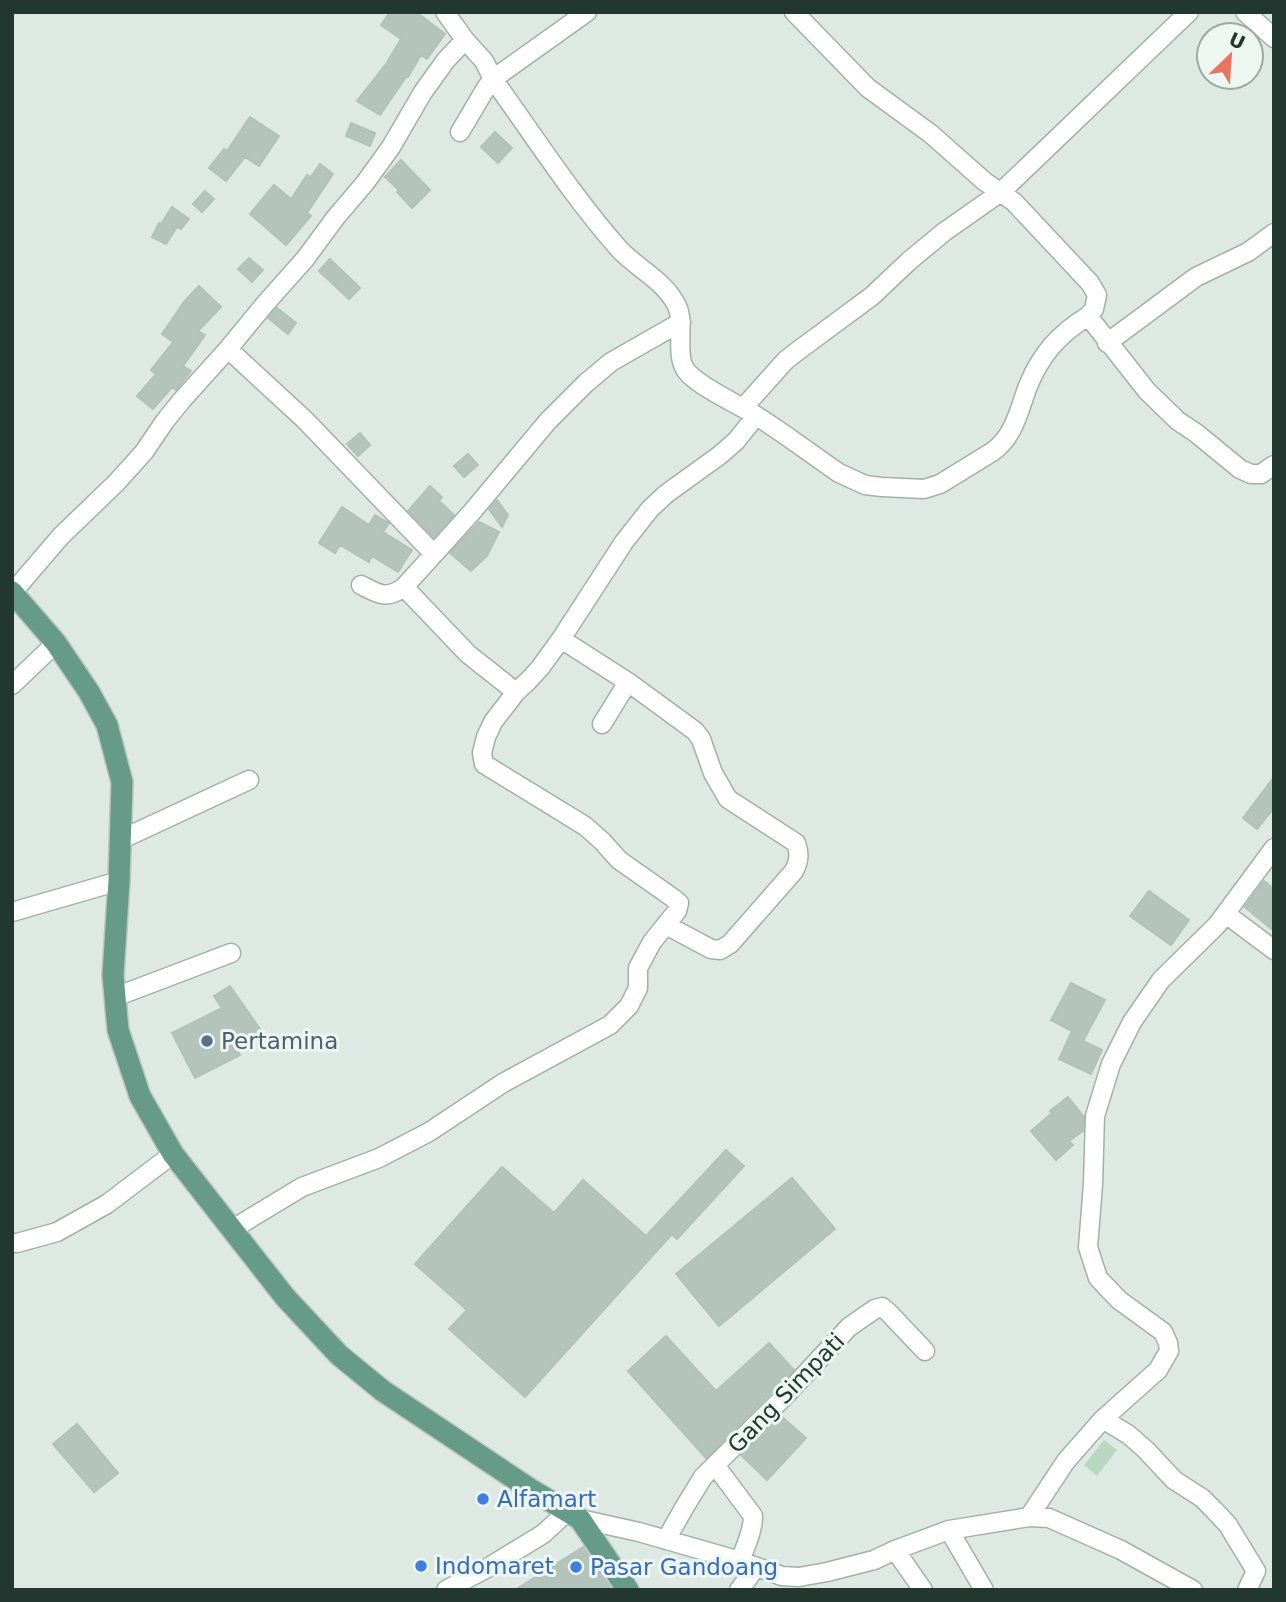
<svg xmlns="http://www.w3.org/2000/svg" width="1286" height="1602" font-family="'DejaVu Sans',sans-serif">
	<rect width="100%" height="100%" fill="#dee9e3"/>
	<!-- green -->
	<path fill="#b8d9bf" d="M1104,1440L1117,1450L1097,1476L1084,1465Z"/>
	<!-- building -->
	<path fill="#b4c3bc" stroke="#b1c2ba" stroke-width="2" d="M390,12H416L445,34L427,59L421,55L408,77H406L380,115L357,101L386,64L401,39L381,25Z
		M250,117L279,136L259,166L245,157L226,181L209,168L224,149L227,151Z
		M351,123L375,133L370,146L346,136Z
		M495,132L512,148L498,163L481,147Z
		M401,160L430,190L412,208L397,192L399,190L385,177Z
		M320,164L333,174L307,213L311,216L286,245L250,214L274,185L291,199L307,175L311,177Z
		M205,191L214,199L202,212L193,204Z
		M172,207L189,219L181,229L177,227L166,244L152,237L159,223L161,224Z
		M249,258L263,270L252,282L238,269Z
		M330,259L360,288L349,299L319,271Z
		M199,286L221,307L198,331L205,335L183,366L191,371L176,390L172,387L153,409L137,396L156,374L151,370L173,342L162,334L184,302Z
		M277,308L296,323L288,334L268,318Z
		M360,433L370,445L358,456L347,444Z
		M468,454L478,465L464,477L454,466Z
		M430,486L442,497L439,501L454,515L434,537L408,511Z
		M497,500L508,515L502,527L489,509Z
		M342,507L369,525L375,515L389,523L383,532L412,550L398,572L372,556L369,562L340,545L335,553L319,543Z
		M479,522L499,532L487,556L471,571L450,553Z
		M1274,777V808L1257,829L1243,818Z
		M1264,881L1274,889V931L1245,907Z
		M1149,891L1189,920L1171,945L1130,916Z
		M1071,983L1105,1000L1083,1041L1102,1050L1091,1074L1059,1059L1072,1031L1051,1020Z
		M230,986L262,1032L237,1049L240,1055L195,1078L172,1033L222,1008L214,996Z
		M1068,1097L1084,1117L1083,1131L1069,1141L1073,1145L1056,1160L1031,1131L1052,1113L1050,1111Z
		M726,1150L744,1166L677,1239L672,1234L525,1397L449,1329L467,1310L415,1264L502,1167L554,1213L583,1180L646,1236Z
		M792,1178L835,1229L719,1326L676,1274Z
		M666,1336L716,1391L769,1343L794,1370L706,1458L628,1371Z
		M781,1416L806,1438L767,1480L741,1455Z
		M77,1424L118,1473L94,1492L53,1444Z
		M583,1547L612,1590H515Z"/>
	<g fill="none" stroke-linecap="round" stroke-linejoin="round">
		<!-- minor casing -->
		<g stroke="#a2b0aa" stroke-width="21">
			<path id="minor" d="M445,12L465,40
				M794,12L868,88L931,134L984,181L1014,202L1090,283L1097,295L1094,309L1088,316L1147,391L1178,421L1196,433L1240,469L1251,474H1261L1274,465
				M1245,12L1274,38
				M460,132L486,88L493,79L587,12
				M1107,343L1196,277L1248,252L1274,233
				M228,349L305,420L434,554L471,513L548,421L586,383L611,362L681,322
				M743,408L786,360L799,350L872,296L909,261L944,232L1001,192L1189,12
				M434,554L404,587L468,654L516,692
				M361,585C378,594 387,600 404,587
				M13,592L61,536L116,483L144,452L165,421L182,400L228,349L265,304L305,259L336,217L365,183L391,147L423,92L446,60L465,40L484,61L493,79C534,136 573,197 620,250C638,269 665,281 677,306C686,325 673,357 688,373C702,388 737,404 755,415C784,433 811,454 839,473L865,485L882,487L924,489L940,484L992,452C1014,437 1019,410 1028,386C1041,354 1059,334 1088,316
				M12,685L56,643
				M602,724L628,682
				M120,840L249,780
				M12,912L119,881
				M1226,914L1274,950
				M666,925L711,949L720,950L730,944L794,871C799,861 800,854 796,843L728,799L713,773L701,739L695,731L628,682L561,639L624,542L650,509L666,494L720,455L736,441L756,416
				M115,997L231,953
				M231,1230L302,1187L379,1158L429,1132L503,1083L610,1025L629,1006L638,988V968L652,942L677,911L679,903L673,898L619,860L602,841L585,826L484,764L482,753L486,737L493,722L516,692L528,681L540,668L561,639
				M12,1243H17L57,1232L107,1204L173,1154
				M1103,1419L1129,1435L1146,1450L1174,1480L1202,1498L1214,1510L1228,1525L1256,1571L1247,1590
				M715,1465L753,1516C753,1532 745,1547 740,1561
				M1029,1517L1066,1461L1103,1419L1158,1370L1169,1351L1168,1343L1163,1332L1119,1300L1098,1278L1088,1247L1093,1184L1095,1116L1111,1064L1132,1022L1161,980L1217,925L1274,848
				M580,1519L639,1532L740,1561L782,1576L799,1577L827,1572L874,1560L895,1550L949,1530L1029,1517L1049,1518L1121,1550L1193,1590
				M949,1530L984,1590
				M666,1540L684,1508L703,1477L784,1397L849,1327L875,1309L882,1307L888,1312L925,1351
				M895,1550L923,1590
				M446,1590L489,1567L543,1534L567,1512
				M739,1590L749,1577L755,1567"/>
		</g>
		<!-- major casing -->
		<g stroke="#bcc3c1" stroke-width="24">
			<path id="major" d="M12,592L56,643L89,692L107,725L122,782L119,881L113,975L118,1030L140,1096L173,1154L285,1297L339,1355L383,1391L530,1489L580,1519L628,1590"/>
		</g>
		<!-- minor -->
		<use href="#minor" stroke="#fff" stroke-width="18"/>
		<!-- major -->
		<use href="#major" stroke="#669b8a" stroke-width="21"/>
	</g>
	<!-- markers -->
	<circle fill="#5c6f8a" stroke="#eef6f1" stroke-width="2.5" cx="207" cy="1041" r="7"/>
	<g fill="#3f7fe0" stroke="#eef6f1" stroke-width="2.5">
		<circle cx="483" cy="1499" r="7"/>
		<circle cx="421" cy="1566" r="7"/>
		<circle cx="576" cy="1567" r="7"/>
	</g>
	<g text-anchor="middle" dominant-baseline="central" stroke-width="6" stroke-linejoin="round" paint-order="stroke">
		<!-- service labels -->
		<g font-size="23" fill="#4e5e75" stroke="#eef6f1" text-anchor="start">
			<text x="221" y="1041">Pertamina</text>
		</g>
		<!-- street labels -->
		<g font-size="23" fill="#213730" stroke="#eef6f1">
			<text transform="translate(786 1393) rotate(-46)">Gang Simpati</text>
		</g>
		<!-- shop labels -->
		<g font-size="23" fill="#366cbe" stroke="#eef6f1" text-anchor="start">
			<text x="497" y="1499">Alfamart</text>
			<text x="435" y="1566">Indomaret</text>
			<text x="590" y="1567">Pasar Gandoang</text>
		</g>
	</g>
	<!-- border -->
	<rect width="1286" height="1602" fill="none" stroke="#213730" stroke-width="28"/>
	<!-- north arrow -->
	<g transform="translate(1230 56) rotate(25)"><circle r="33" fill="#eef6f1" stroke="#9caaa4" stroke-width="2"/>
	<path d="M0-5L12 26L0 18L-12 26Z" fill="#e8755d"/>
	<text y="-10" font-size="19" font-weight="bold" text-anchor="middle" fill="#213730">U</text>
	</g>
</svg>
